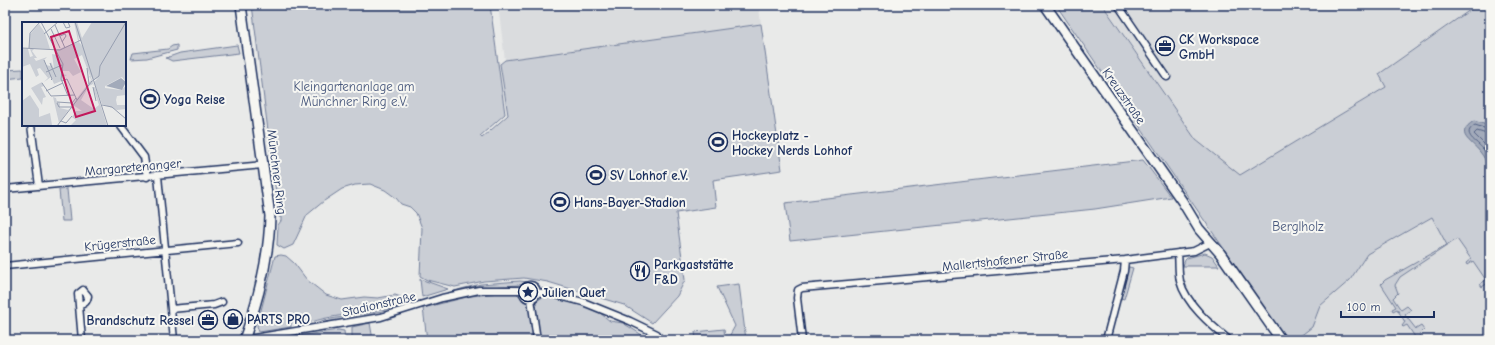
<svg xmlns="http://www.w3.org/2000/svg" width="1495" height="345" font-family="'Comic Neue',sans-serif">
	<rect width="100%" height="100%" fill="#e9eae9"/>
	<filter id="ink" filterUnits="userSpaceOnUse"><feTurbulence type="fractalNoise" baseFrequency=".025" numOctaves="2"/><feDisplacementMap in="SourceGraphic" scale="8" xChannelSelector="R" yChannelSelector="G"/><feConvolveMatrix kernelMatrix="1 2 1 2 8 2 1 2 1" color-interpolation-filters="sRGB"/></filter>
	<g filter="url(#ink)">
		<!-- built -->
		<path fill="#dadcde" d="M498,5H833L759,8L761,24L505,60Z
			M1106,5H1477L1380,74L1386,87L1240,176L1196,140L1104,6Z
			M1432,217L1448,245L1464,235L1490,263V340H1287L1284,336L1299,337L1311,327L1320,306L1350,280L1367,254Z"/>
		<!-- green -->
		<path fill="#caced5" stroke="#727e9a" d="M252,5H490L505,114L480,136L482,138L508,115L500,64L505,60L761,24L782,170L713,180L716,207L676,213L685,280L677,296L652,323L624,305L548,282L524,278L484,281L455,287L427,280L420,276L422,228L416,213L410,207L401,204L396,198L385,190L370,184L355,185L342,189L324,201L307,215L293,245L284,249L277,245L278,225L281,221V217H279Z
			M1056,5H1106L1104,7L1196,140L1240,175L1386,87L1379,74L1477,5H1490V286L1488,283L1482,287L1480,284L1486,280L1473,261L1467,265L1466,263L1471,259L1457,239L1400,277L1395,285L1398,293L1393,298L1401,310L1407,306L1411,310L1405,315L1416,329L1421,326L1424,330L1419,335L1423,340H1417L1407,325L1403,327L1402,326L1405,322L1397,309L1393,311L1392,309L1396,307L1381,284L1385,280L1447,245L1432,217L1367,254L1350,280L1320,306L1312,327L1299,337L1284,336Z
			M177,45V50L147,58L131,59L133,53L168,49L172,46Z
			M237,45L239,53L172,61L166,58L180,53Z
			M23,69V77L5,79V70Z
			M1143,160L1171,197L1095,209L790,241L785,203Z
			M67,189L70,221H62L59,190Z
			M1205,253L1212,256L1219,266H1183L1185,260L1187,258Z
			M281,255L286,256L294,263L307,280L326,295L342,300L364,297L378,298L395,295L409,300C397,309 345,314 327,318C319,319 310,324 302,322L301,320H297V322H291V327L259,332L257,326L275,256Z
			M1129,267L1133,268L1124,299L1121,298L1126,278L1125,275Z
			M420,279L448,289L422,297Z
			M520,281L528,282L519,285L474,288L422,301L461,289L481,284Z
			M739,284L746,340H727L735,326L717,287Z
			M500,293H516L530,305L535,340H427L423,308L471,296Z
			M543,297H550L595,309L610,321L623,323L650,340H540L536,305V301Z
			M408,304H412L389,313L314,324L324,320L382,311Z
			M370,323L373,340H352V327Z
			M724,329L725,340H696L695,332Z
			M338,330L344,331L345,340H289L292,337Z"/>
		<!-- water -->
		<path fill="#a2aaba" stroke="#6c7995" d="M1474,121L1490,126V182C1489,171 1487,160 1480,152C1472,141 1453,134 1474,121Z"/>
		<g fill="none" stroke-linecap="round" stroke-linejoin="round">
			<!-- shore -->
			<path stroke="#516083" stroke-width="1" d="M1490,130L1475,125C1460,134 1478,142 1483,149C1486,152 1488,156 1490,160
				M1490,135L1477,131L1474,134L1490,150"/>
			<!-- minor casing -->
			<g stroke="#1b2f5e" stroke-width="9">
				<path id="minor" d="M1118,5L1167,77
					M31,125L39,186
					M120,125L144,157L147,177
					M158,176L174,340
					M5,189L263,165
					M1178,253C1179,262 1178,272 1180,281C1186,304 1211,325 1229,340
					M5,266L238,243
					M523 292a7 7 0 1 1 14 0a7 7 0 1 1-14 0Z
					M537,292L552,294L583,302L630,321L657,334L658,340
					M531,299L537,340
					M79,305C85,304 87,302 88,296L83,290L78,294L82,340
					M171,309L214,305L222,302
					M241,340L381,317L442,298L479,290H523
					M802,340L797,298L798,290L802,288L1125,260L1194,251L1212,242
					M1106,340L1124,271L1125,260"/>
			</g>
			<!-- secondary casing -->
			<g stroke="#1b2f5e" stroke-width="12">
				<path id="secondary" d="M241,5L270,216C269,258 258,301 244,340
					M1045,5L1182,201L1199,229L1220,253L1281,340"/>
			</g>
			<!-- minor -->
			<use href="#minor" stroke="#f6f6f2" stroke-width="6"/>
			<!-- secondary -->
			<use href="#secondary" stroke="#f6f6f2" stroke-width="9"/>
		</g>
	</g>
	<!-- icons -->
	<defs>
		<g id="office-ring" transform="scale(1)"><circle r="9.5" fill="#f6f6f2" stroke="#1b2f5e" stroke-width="1.5"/><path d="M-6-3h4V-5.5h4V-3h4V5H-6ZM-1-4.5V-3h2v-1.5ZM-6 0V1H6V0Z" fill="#1b2f5e"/></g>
		<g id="stadium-ring" transform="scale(1)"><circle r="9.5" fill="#f6f6f2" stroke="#1b2f5e" stroke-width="1.5"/><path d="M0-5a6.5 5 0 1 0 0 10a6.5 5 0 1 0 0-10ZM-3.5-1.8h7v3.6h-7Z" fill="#1b2f5e"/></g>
		<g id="restaurant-ring" transform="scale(1)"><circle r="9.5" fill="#f6f6f2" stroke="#1b2f5e" stroke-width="1.5"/><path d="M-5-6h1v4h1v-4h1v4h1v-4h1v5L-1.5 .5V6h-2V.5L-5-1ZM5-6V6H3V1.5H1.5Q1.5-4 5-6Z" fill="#1b2f5e"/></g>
		<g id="sight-ring" transform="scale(1)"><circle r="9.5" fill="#f6f6f2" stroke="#1b2f5e" stroke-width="1.5"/><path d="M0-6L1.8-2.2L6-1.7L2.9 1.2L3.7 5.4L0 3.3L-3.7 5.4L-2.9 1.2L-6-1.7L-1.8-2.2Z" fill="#1b2f5e"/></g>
		<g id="shop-ring" transform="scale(1)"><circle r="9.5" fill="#f6f6f2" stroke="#1b2f5e" stroke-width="1.5"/><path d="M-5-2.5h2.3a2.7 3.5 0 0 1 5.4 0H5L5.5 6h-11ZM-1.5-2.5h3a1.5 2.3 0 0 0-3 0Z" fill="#1b2f5e"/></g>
	</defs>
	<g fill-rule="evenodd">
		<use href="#office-ring" x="1165" y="46"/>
		<use href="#stadium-ring" x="150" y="99"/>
		<use href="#stadium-ring" x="718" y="142"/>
		<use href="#stadium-ring" x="596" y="175"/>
		<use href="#stadium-ring" x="560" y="202"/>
		<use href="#restaurant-ring" x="640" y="271"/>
		<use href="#sight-ring" x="528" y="292"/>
		<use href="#shop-ring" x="233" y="319"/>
		<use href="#office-ring" x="208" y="320"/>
	</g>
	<g text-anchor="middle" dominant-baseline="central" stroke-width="4" stroke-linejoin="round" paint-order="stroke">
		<!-- poi labels -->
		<g font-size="13" font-weight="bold" fill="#1b2f5e" stroke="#f6f6f2" text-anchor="start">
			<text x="1179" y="39">CK Workspace<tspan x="1179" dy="15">GmbH</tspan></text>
			<text x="164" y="99">Yoga Reise</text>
			<text x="732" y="135">Hockeyplatz -<tspan x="732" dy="15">Hockey Nerds Lohhof</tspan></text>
			<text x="610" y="175">SV Lohhof e.V.</text>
			<text x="574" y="202">Hans-Bayer-Stadion</text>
			<text x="654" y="264">Parkgaststätte<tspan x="654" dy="15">F&amp;D</tspan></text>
			<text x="542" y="292">Julien Quet</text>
			<text x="247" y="319">PARTS PRO</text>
			<text x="194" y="320" text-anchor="end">Brandschutz Ressel</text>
		</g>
		<!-- park labels -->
		<g font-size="13" fill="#47577c" stroke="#f6f6f2">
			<text x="354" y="86">Kleingartenanlage am<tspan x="354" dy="15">Münchner Ring e.V.</tspan></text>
			<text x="1298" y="226">Berglholz</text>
		</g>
		<!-- street labels -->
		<g font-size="13" fill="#1b2f5e" stroke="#f6f6f2">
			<text transform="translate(1124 96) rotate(55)">Kreuzstraße</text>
			<text transform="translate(133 167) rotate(-5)">Margaretenanger</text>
			<text transform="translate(277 172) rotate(83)">Münchner Ring</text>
			<text transform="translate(120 243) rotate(-6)">Krügerstraße</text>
			<text transform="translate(1005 260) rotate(-6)">Mallertshofener Straße</text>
			<text transform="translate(379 304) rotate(-13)">Stadionstraße</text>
		</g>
	</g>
	<!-- overview -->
	<g transform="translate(22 22)">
		<rect width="104" height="104" fill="#e9eae9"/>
		<path d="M52,0H55L60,16L70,0H104V60L100,55L83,64V66L99,68L104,64V73L95,74L94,78L95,83H104V87L95,88L80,82L72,60L76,56L71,58L68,52L70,58L68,61L71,60L72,64L71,62L67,64L59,78L72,87L77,83L71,66L73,65L85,104H48L54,98L50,95L54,89H60L51,83L49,84L69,58L68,55L65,56L68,54L60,33L52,37L59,50L51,54L47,49H41V44L39,52L45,53L41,55L42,58L32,62L29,55L22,60L26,56L18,46L15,47L17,53L14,55L8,42L0,45V26L6,27L8,35L11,34L8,27H12L10,29L15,36H12L14,39L25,35L22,38L24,43L28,44L29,40L26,41L29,40L32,47L30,32L35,33L34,28L57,20L61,25L56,13L57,18V19H56ZM17,2L23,11L28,27L7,26L8,12ZM20,60L22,64L19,65L24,75L21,76L20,83L9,66ZM8,73L17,87V95L28,91L30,103L0,104V79ZM31,75L34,76L35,80L38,81V86L46,88L49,85L52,87L48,86L35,104L37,101Z" fill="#caced5"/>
		<path d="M99,56L104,60L100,68L84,64Z" fill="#a2aaba"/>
		<path fill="none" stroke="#979fb1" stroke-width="1" d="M19,0L41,42L39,57L46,74M41,0L44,6L48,5L46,0M53,0L86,104M33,3L43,26M29,7L38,26M22,12L36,0M38,14L43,12L44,14L40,20M0,26L38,28L59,18M7,26L8,11L18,0M22,38L30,57L29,58M28,41L34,55M65,46L67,62M24,50L40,43M40,59L45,57L55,78M69,60L77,54L78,44L104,0M20,61L29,74L53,73M71,65L74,79M24,69L41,61M35,80L50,81L54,76M35,81L37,85H50M80,83L90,85L104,97M39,99L44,101L50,94M35,104L70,59"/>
		<path fill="#c2185b" fill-opacity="0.15" stroke="#c2185b" stroke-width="2" d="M47,9L73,89L54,95L29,15Z"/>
		<rect width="104" height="104" fill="none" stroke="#1b2f5e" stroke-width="2"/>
	</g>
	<!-- margin -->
	<rect width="1495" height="345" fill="none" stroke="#f6f6f2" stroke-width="20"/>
	<rect x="10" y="10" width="1475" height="325" fill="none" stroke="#1b2f5e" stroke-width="1.5" filter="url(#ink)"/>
	<!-- scale -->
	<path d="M1341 311v6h93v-6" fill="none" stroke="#1b2f5e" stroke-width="2"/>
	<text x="1347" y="311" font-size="12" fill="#1b2f5e" stroke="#f6f6f2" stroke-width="3" paint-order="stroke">100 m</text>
</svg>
